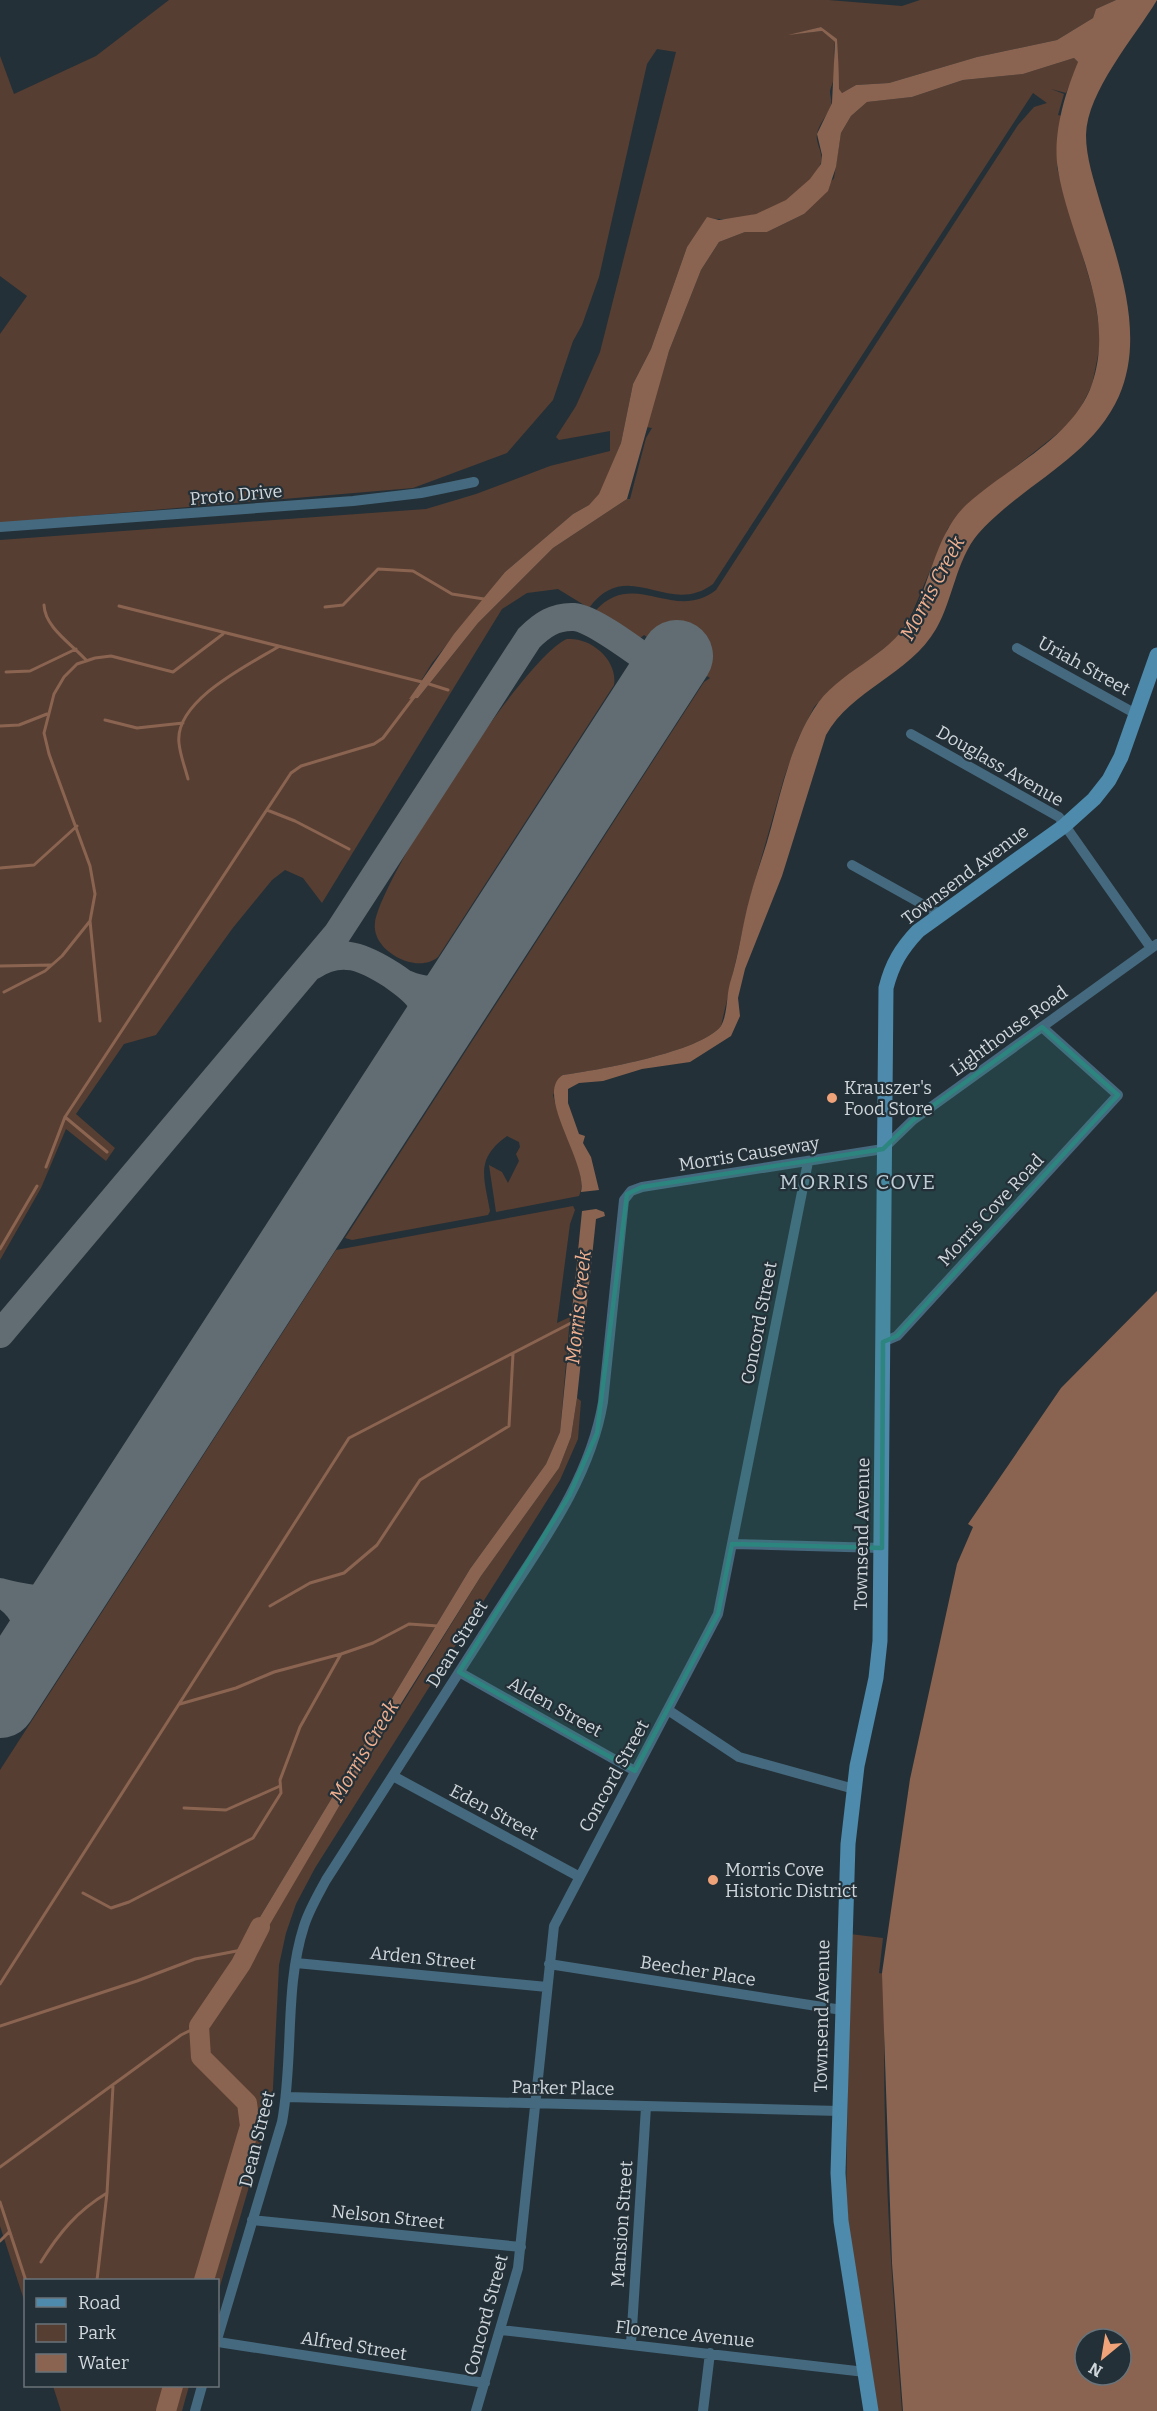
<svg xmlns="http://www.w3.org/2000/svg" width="1157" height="2411" font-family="Bitter,serif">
	<rect width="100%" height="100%" fill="#243037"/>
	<!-- green -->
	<path fill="#573e32" d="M169,0H828L902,6L920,0H1116L1096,9L1093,18L1057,40L977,57L889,83L856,85L842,93L839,90C839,75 835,55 837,43L821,27L794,34L822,31L835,42C832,54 836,65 834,78C833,82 831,87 830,91C830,96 832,100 831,105C828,115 819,123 817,134C815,144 825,154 820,165C803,204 746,224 707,218L687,247L651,349L633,384L621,443L600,494L589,505L573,514L505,572L432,663L410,699L418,698L478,623L553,548L627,499H630L646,438L652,428L646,427L669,351L701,270L719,242L745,232H767L804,214L834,178L841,133L851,116L867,102L912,97L963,80L1023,74L1074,58L1079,63L1066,93L1051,89L1064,94L1058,115L1062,116L1057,168L1094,295L1101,340L1092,385L1077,415L1062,430L965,507L948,528L910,618L895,640L831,689L814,707L798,739L784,778L750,898L721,1026C701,1052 598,1070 563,1075L553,1095C558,1121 590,1173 579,1196L496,1212L489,1165L502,1172L508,1183L519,1161L516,1154L520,1147L519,1142L507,1136C475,1159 484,1177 490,1211L488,1215L352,1240L345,1238L704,682L710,678L644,635L639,639L596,610C635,568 674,623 716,590L1018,125L1034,107L1047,103L1033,93L713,584C668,618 628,555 589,608L558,589L527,593L502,609L322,903L303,878L285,870L272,880L232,929L156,1035L124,1044L76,1114L115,1148L106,1161L66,1129L41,1188L0,1260V540L426,509L476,494L550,466L610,451V431L559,440L556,437L576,406L600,352L676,52L657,49L647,64L599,277L582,325L573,341L553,400L507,453L413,488L0,523V334L27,296L0,276V56L14,94L96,56Z
		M567,639C591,637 618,660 614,685L438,957C418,975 371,951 375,923C381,877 526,655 567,639Z
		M573,1206L575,1210L570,1224L557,1323L570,1317L560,1432L546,1464L470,1569L245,1942L287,1891L481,1576L559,1468L571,1437L577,1398L581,1401L578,1439L560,1480L315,1868L296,1904L286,1933L279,1965L272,2108L218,2293V2280H26L25,2303L0,2226V1770L336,1250Z
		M850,1934L883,1938L879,1973L885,1974C881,2120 890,2266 902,2411H877L846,2209Z
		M53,2386H189L182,2411H61Z"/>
	<!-- water -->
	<path fill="#8a6450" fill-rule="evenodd" d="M1116,0H1157C1135,37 1087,91 1086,135C1086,158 1094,180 1100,202C1118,262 1146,334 1119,396C1091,459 1022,484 978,534C956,560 953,600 936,629C910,674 851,690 826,735L782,876L745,969L738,998L740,1016L731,1036L690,1062L642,1069L603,1081L579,1083L568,1089V1103L579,1134L585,1136L583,1143L591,1157L599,1190L581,1192C588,1162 533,1093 563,1075C598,1070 701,1052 721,1026C728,1013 726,998 730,983C739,955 742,926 750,897C756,874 765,851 771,828C782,788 791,745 814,709C837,671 888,658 910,619C931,583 935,535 966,505C1006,468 1074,438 1092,384C1117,310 1070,242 1058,170C1052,135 1065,93 1078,62L1074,58L1023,74L963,80L912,97L867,102L851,116L841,133L836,167L828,191L804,214L767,232H745L719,242L701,270L669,351L627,499L553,548L478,623L418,698L409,699L454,634L505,572L573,514L589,505L599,494L621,443L633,384L651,349L687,247L707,217L719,220L756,214L786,200L810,179L821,164L822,155L817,134L832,103L835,42L822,31L788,35L821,27L837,39C838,56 839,72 839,89L842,93L856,85L889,83L977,57L1057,40L1093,18L1096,9Z
		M596,1209L604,1212L605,1216L596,1219L577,1398L571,1437L559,1468L481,1576L375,1745L256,1948L247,1949L245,1942L470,1569L546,1464L560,1432L582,1211Z
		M1157,1291V2411H903L892,2263L882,1973L910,1779L957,1564L973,1527L968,1524L1061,1388ZM1085,2339H1121V2375H1085Z"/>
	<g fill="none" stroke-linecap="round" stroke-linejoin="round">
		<!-- stream -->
		<path stroke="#8a6450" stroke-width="3" d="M44,605C45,628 72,644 87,661
			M119,606L422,682
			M325,607L343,605L378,569L413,571L452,594L484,599
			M6,672L30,671L76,649
			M429,684L448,690
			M105,720L137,728L183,723
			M0,726L19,725L47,714
			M188,779C185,767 180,755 179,743C174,701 248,665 278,647
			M267,810L295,821L349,849
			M0,868L34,865L77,826
			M90,921L100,1021
			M0,966L51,965
			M4,992L45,971L62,956L90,921L95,894L90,866L49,754L44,733L54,694L64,677L77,664L95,658L111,656L173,672L223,634
			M65,1117L107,1152
			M46,1167L65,1117L291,773L301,766L374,744L383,738L414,697
			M0,1249L37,1186
			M270,1606L310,1583L344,1573L377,1545L420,1480L509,1426L513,1354
			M180,1704L236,1688L274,1672L341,1654L373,1643L409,1624L438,1626
			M184,1808L226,1810L280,1786
			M83,1893L111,1908L129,1902L253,1838L281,1793L280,1780L300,1727L341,1654
			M0,1984L349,1438L571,1323
			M0,2026L137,1981L195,1959L247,1949
			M0,2167L181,2035L199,2026
			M0,2202L26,2281
			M0,2241L9,2232
			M41,2262C59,2233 77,2211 107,2193
			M97,2280L107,2193L113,2086"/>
		<!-- river -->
		<path stroke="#8a6450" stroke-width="20" d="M204,2280L250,2126L247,2103L201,2057L199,2026L241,1964L260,1927
			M166,2411L173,2386"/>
		<!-- taxiway -->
		<path stroke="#626d73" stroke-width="28" d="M312,966C342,946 365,958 392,975C403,983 416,991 422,1003C428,1016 426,1031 426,1044
			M406,984C431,995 449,989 471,974
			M0,1334L337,934L529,638C542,625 555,616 574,617C594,618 647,660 666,673
			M0,1592C36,1601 47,1604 78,1582
			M0,1593C27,1607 32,1631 28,1660"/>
		<!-- runway -->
		<path stroke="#626d73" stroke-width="72" d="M0,1702L677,656"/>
		<!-- street -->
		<path stroke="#45697e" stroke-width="10" d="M0,527L353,501L421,493L474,482
			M1017,648L1136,714
			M911,734L1059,817L1151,948
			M852,865L940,914
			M883,1342L897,1336L1118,1095L1042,1027
			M732,1544L882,1548
			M459,1672L635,1771
			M668,1710L739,1757L854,1789
			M393,1776L578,1876
			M296,1963L547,1987
			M549,1964L842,2010
			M286,2097L839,2111
			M252,2220L521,2247
			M501,2330L865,2372
			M218,2336L282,2122C294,2058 284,1988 304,1926C309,1910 318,1895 326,1880C380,1796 434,1711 488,1627C532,1556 589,1486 603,1402L624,1200L631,1191L642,1187L883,1149L913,1120L1157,944
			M218,2342L485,2383
			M631,2344L646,2107
			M195,2411L202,2386
			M476,2411L518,2268L554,1926L718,1614L808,1162
			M703,2411L710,2353"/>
		<!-- secondary -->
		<path stroke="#4d8aab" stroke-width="15" d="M871,2411L841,2221L838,2173L848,1844L857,1766L876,1678L880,1641L886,988C892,964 901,949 918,931L1064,826L1094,799L1109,780L1121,757L1157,655"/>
	</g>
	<!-- marked area -->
	<path fill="#2c857e" fill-opacity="0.2" stroke="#2c857e" stroke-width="4.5" stroke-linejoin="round" d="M1042,1027L1118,1095L897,1336L883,1342L882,1548L732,1544L718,1614L635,1771L459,1672L569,1496L597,1433L627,1194L642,1187L883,1149L913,1120Z"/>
	<!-- markers -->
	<g fill="#f0a279" stroke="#243037" stroke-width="2">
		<circle cx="832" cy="1098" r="6"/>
		<circle cx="713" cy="1880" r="6"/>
	</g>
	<g text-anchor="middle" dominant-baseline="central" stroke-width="4.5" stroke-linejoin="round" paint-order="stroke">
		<!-- street labels -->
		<g font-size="18" fill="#d0d7dc" stroke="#243037">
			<text transform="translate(236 495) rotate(-5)">Proto Drive</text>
			<text transform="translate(1084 666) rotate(29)">Uriah Street</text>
			<text transform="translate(1000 766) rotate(30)">Douglass Avenue</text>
			<text transform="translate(965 875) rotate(-37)">Townsend Avenue</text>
			<text transform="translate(1009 1031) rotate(-36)">Lighthouse Road</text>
			<text transform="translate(749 1154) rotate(-9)">Morris Causeway</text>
			<text transform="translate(991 1210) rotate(-47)">Morris Cove Road</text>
			<text transform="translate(759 1323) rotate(-79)">Concord Street</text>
			<text transform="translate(862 1534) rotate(-89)">Townsend Avenue</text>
			<text transform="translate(457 1644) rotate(-58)">Dean Street</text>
			<text transform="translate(555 1707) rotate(29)">Alden Street</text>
			<text transform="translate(614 1776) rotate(-61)">Concord Street</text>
			<text transform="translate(494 1812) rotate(28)">Eden Street</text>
			<text transform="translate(423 1958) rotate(6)">Arden Street</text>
			<text transform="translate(698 1971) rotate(9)">Beecher Place</text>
			<text transform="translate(822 2016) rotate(-89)">Townsend Avenue</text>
			<text transform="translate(563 2088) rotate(1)">Parker Place</text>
			<text transform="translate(257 2139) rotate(-76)">Dean Street</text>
			<text transform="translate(388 2217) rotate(6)">Nelson Street</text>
			<text transform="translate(622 2224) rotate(-86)">Mansion Street</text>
			<text transform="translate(486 2315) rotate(-75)">Concord Street</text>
			<text transform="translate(685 2334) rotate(6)">Florence Avenue</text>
			<text transform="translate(354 2346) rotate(9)">Alfred Street</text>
		</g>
		<!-- poi labels -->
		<g font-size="18" fill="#d0d7dc" stroke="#243037" text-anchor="start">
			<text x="844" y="1088">Krauszer's<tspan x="844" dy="21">Food Store</tspan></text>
			<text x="725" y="1870">Morris Cove<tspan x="725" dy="21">Historic District</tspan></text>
		</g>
		<!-- water labels -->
		<g font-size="20" font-style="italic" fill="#f1b08f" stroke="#243037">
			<text transform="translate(932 588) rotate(-62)">Morris Creek</text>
			<text transform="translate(578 1307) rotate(-84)">Morris Creek</text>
			<text transform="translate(364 1751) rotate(-59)">Morris Creek</text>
		</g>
		<!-- quarter labels -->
		<g font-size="21" letter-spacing="1.5" fill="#bfcdd6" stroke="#243037">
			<text x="858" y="1182">MORRIS COVE</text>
		</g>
	</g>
	<!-- legend -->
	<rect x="24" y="2279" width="195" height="108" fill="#243037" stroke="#697379" stroke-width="1.5"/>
	<rect x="36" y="2298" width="30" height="9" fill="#4d8aab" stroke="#697379" stroke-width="1.5"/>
	<text x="78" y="2309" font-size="18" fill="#d0d7dc">Road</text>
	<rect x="36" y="2324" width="30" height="18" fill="#573e32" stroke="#697379" stroke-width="1.5"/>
	<text x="78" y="2339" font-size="18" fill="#d0d7dc">Park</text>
	<rect x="36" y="2354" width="30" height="18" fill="#8a6450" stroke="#697379" stroke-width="1.5"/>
	<text x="78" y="2369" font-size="18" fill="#d0d7dc">Water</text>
	<!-- north arrow -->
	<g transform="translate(1103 2357) rotate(210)"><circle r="28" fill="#243037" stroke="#697379" stroke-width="1.5"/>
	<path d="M0-4.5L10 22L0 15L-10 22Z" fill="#f0a279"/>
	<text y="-9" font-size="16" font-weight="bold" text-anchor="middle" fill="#d0d7dc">N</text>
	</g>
</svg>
